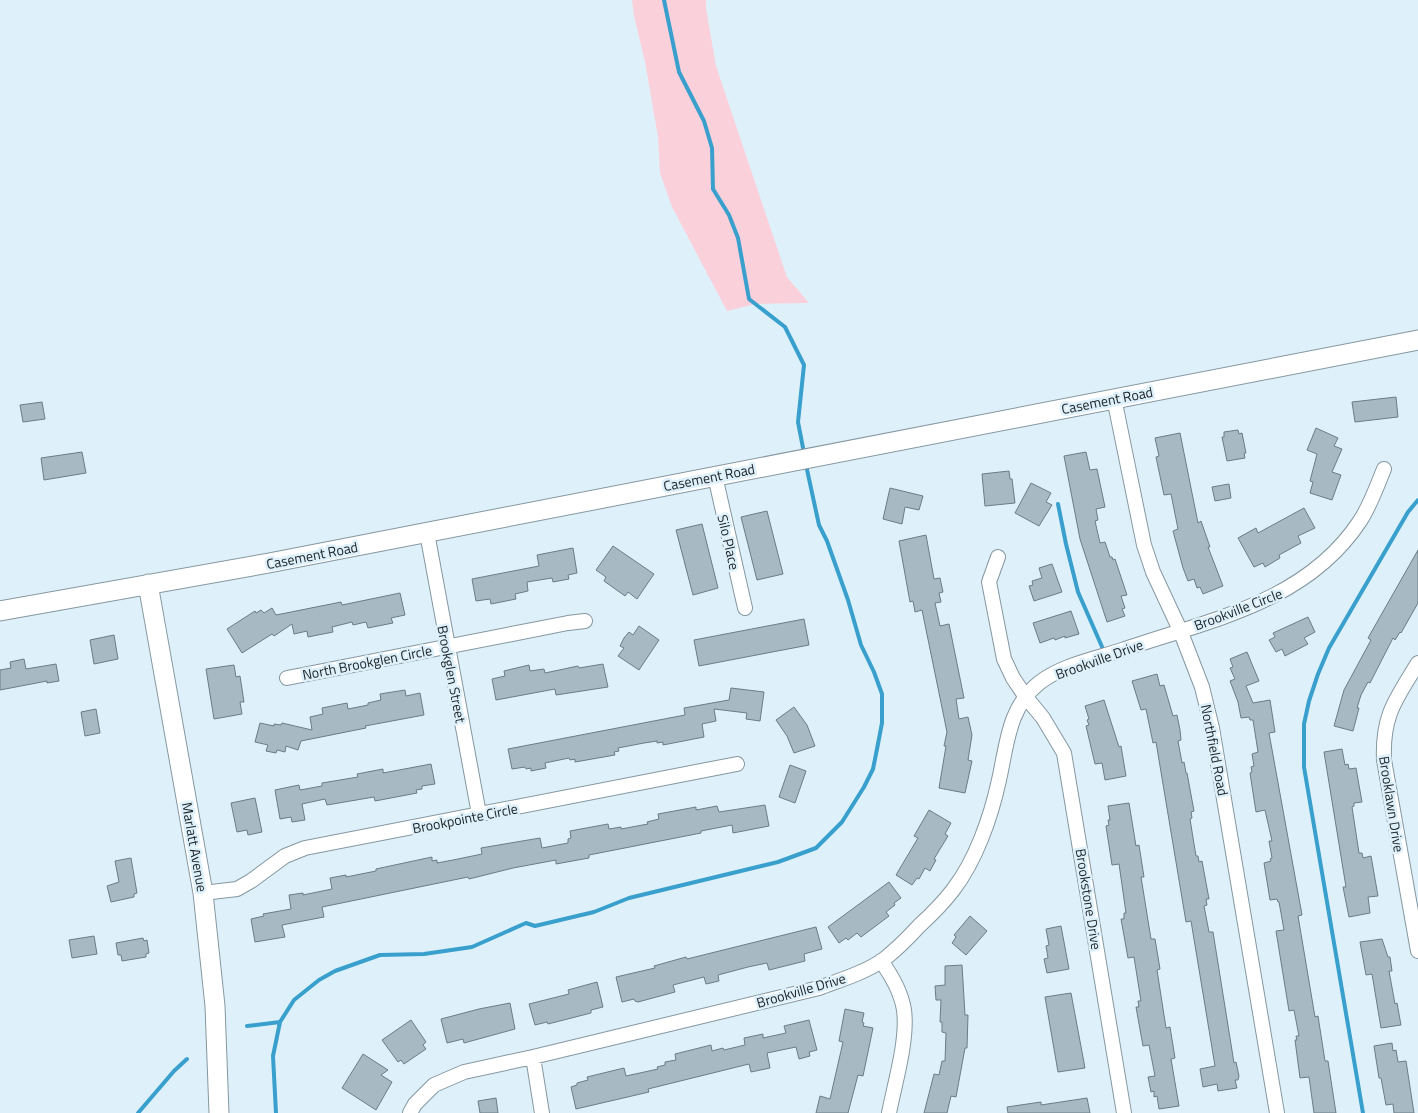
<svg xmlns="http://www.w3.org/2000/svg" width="1418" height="1113" font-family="'Titillium Web',sans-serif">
	<rect width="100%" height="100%" fill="#def1fb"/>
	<!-- green -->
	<path fill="#fad1db" d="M632,0H706V8L716,66L787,277L809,303L755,304L727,311L672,207L660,173L658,137L645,62L634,16Z"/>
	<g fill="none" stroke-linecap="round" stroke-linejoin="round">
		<!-- stream -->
		<path stroke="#39a0cd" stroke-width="4" d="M664,0L679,72L704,121L712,148L713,189L729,215L738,238L749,299L785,327L804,365L798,422L804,453
			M1058,504L1066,544L1078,592L1103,649
			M247,1026L280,1022
			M138,1113L174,1071L187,1059
			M276,1113L273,1056L280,1022L294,1000L319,980L335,971L380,955L424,954L472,947L526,923L535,926L594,912L629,898L778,862L816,848L842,822L864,787L873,769L877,749L882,723V694L874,672L861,645L848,600L827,541L819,525L806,465
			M1363,1113L1304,767V724L1309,701L1318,674L1329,648L1408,512L1418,500"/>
	</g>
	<!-- building -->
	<path fill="#a7bac4" stroke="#6b7c85" d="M1396,397L1398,417L1355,422L1352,402Z
		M42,402L45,419L23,422L20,405Z
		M1316,428L1338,438L1334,446L1342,449L1332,472L1341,475L1332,500L1310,493L1313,482L1310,481L1317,454L1307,450Z
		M1238,430L1239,434L1242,433L1246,453H1244L1245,458L1227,461L1222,437H1224V432Z
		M1180,433L1198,523L1201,521L1210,547H1208L1223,586L1203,594L1200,587L1197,588L1194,579L1188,581L1183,568L1173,531L1178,529L1171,494L1164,495L1156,457L1159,456L1155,438Z
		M82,452L86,473L44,480L41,458Z
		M1086,452L1090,470L1097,469L1105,507L1096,509L1098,520L1095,521L1100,543L1105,542L1110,557H1112L1113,560L1115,559L1127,595L1121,596L1125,608L1122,609L1125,616L1107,622L1080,539L1064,456Z
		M1009,471L1010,479H1012L1015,503L985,506L982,474Z
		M1031,483L1051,493L1046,502L1052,505L1039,526L1015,513Z
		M1229,484L1231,498L1215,501L1212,487Z
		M890,488L923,496L919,510L905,507L902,524L883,519Z
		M1304,508L1315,528L1298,536L1301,543L1279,555L1280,558L1265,567L1263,563L1254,567L1238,538L1256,528L1258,533Z
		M767,511L783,574L757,580L741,517Z
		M702,524L718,588L693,595L676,530Z
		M926,535L934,579L940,578L943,592L939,593L941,602L935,603L940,626L949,624L964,698L956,699L959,719L968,717L972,735L968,760L972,761L965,793L939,788L946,746H944L947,732L922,610L915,612L913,601L910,602L899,541Z
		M613,546L654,574L637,599L628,592L625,596L604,581L606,577L596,570Z
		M573,548L577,573L568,575L569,579L553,582L552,578L527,582L528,591L515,594L516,599L491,604L490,599L476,601L472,579L539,566L537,555Z
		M1418,550V603L1401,633L1400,632L1395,640L1393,638L1370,683L1368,682L1361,695L1357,708H1359L1353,731L1334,726L1344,690L1371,640L1368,638Z
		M1052,564L1062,592L1034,601L1029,586L1033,585L1032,581L1042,578L1039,568Z
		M400,593L405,615L391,618L393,623L368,628L366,622L353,625L352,622L332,627L333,632L308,637L307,631L294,634L292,624L274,636L272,634L242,653L227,629L255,611L256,613L261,610L264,613L272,608L276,615L341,602L342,605Z
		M1071,611L1079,634L1065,638V636L1055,640L1054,638L1040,643L1033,623Z
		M1308,617L1315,632L1304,638L1308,644L1285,656L1282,649L1276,652L1269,640L1275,637L1273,633Z
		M804,619L809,645L699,666L694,640Z
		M639,626L659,640L639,670L618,656L624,648L620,646L624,638L629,632L633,635Z
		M114,635L118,659L94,664L90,640Z
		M1247,652L1259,681L1246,686L1253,703L1270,700L1275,732L1269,733L1302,915L1298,916L1315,1017L1318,1016L1325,1061H1328L1336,1113H1314L1309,1077L1300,1078L1295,1040H1297L1296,1036H1299L1294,1010L1289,1011L1276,931L1284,930L1279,902H1278L1277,899L1270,900L1264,863L1271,861L1270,859L1272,858L1269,841H1272L1265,810L1256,812L1250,773L1252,772L1251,767L1254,766L1252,754L1258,752L1253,720H1250L1249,717L1241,718L1238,702L1230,681L1235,679L1230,668L1233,667L1230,659Z
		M24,659L26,669L56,664L59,681L47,683V681L0,690V670L11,668L10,662Z
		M603,664L608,687L556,695L555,689L496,700L492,679L505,676L504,671L529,665L530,671L544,669L545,673L578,666L579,668Z
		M234,665L236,677L240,676L244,702H240L242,714L214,719L206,669Z
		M1157,674L1160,686L1164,685L1173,716L1177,715L1180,730L1181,740L1178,741L1182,763L1184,762L1186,773H1187L1194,811L1191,812L1192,818L1190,819L1194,844L1196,856H1198L1199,862L1202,861L1209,899H1206L1207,905L1204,906L1209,932H1213L1234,1063L1236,1062L1239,1076L1238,1080H1235L1237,1088L1218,1091L1217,1084L1203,1087L1200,1069L1215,1066L1191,921L1186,922L1156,742L1153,743L1146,709L1141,710L1132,681Z
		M731,688L764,692L760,721L746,719L747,713L714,709L716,721L702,724L704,737L663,745V742L657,743V741L644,743L618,748L619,751L614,752L615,755L575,762V759L570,760L569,758L545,763L546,768L531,771V768L526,769L525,767L512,769L508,749L685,715L684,708L729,700Z
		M405,690L406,696L420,693L424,715L365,726L366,728L301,741L298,750L286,746L285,752L277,750L276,753L266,751L268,745L255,742L260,723L274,726V724L281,725L282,723L312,730L310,717L323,714L322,708L347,703L348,709L368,705V703L381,700L380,694Z
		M1104,700L1119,747L1121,746L1126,776L1105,780L1102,763L1095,764L1086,726L1089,725L1087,720L1089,719L1085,706Z
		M794,707L807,725L815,746L794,753L787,736L776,720Z
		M96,709L100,733L85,736L81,712Z
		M1342,749L1345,765L1348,764L1349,769L1356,768L1362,802L1354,803V806L1352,807L1359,853H1362L1363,858L1371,856L1378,896L1368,897L1370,913L1349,917L1343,887H1346L1324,752Z
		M431,764L435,784L422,786V789L416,790L417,793L375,801L374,797L327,805L325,799L302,804L305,820L292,822L291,817L280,819L275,790L299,785L300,790L322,786V783L358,777L357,774L383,769V773Z
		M790,765L806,771L795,803L779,797Z
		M255,798L262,832L248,835L247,830L237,832L231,803Z
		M1129,803L1136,846L1139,845L1144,877H1141L1151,939H1155L1160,969L1157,970L1166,1028L1170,1027L1175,1058L1171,1059L1179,1106L1159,1109L1157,1096L1154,1097V1091L1151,1092L1148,1077L1155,1076L1149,1045L1143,1046L1136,1007H1139L1138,1001H1141L1134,957L1128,958L1121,919H1124V913H1126L1119,864L1112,865L1106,826L1109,825L1108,820H1110L1108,806Z
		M765,805L769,826L733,833L732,825L701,831V833L589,855V858L556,864V860L513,868L469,879L468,877L322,907L324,917L282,925L285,937L255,942L251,919L264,916L263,914L291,909L289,895L303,893V895L332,889L330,878L346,875V877L376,871V869L432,857V861L437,860V863L453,860L482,854L481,848L540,838L542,848L568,843V839L571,838L570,831L608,824L609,829L621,827V829L648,824L647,822L659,819L658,814L696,807V810L717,806L719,812Z
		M929,810L951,823L945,834L948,836L934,859L936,860L930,871L925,868L919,879L917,878L912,885L896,875L918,838L914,836Z
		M131,858L137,893L134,894V897L111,902L107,886L119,882L115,861Z
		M889,882L901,898L894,903L895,905L886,912L889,916L861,937L857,933L848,940L846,938L839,943L828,927Z
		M970,916L987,931L966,955L952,943L956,937L954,935Z
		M1061,926L1069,969L1047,973L1044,959L1048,958L1046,946L1049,945L1046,929Z
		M816,927L822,949L804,954L805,961L769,970L767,963L748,967L718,975L719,981L706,984L704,977L673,985L675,992L638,1002L635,1001L634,999L622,1002L616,977L655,968L654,966L686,957L687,959Z
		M94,936L97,954L72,958L69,940Z
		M143,938L144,941L147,940L149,953L146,954V957L122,961L121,955H118L116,943Z
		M1382,939L1388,957H1390L1392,971H1389L1395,1004L1397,1003L1401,1025L1381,1028L1372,974L1366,975L1360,942Z
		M962,965L965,1015H968L967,1048H965L956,1097L951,1096L947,1113H924L934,1074L939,1075L942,1061H945L946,1033L942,1032V1022H940L941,1000H936L935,986L945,985V966Z
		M597,982L603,1007L591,1010V1013L548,1024L547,1022L535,1025L529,1004L569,994L568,990Z
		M1071,993L1085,1068L1058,1072L1045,997Z
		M510,1003L515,1029L464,1043L463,1039L447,1043L441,1019L479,1009Z
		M845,1009L864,1013L862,1022L864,1023L863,1026L873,1028L863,1076L858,1075L848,1113H816L820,1096L830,1099L843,1042L839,1041Z
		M411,1020L426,1042L423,1045L426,1049L404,1064L401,1060L398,1062L382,1040Z
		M809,1020L817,1050L809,1052L810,1056L799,1059L796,1047L767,1053L770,1068L751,1072L749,1064L648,1089L649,1092L576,1109L571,1087L577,1085V1083L588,1080L587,1077L624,1068L626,1076L658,1069L657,1067L665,1065V1062L676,1060L675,1054L711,1045L712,1051L723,1048L724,1050L745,1045L744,1038L763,1034V1038L786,1033L784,1026Z
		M1392,1043L1393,1051L1396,1050L1398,1062L1406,1061L1414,1113H1394L1393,1104L1386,1105L1381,1078H1379L1374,1046Z
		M363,1054L388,1070L381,1075L392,1082L376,1110L342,1088Z
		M496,1098L498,1113H480L478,1101Z
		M1087,1098L1090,1113H1008L1007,1107L1041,1102V1105Z"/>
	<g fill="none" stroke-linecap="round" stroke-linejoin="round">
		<!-- street casing -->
		<g stroke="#8597a0" stroke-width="16">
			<path id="street" d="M1114,398L1144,545L1153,572L1180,630L1202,687L1212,728L1277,1113
				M715,476L745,608
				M427,533L479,814
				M998,557L989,582L1004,659L1013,678L1025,696L1043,718L1064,753L1124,1113
				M1418,663C1396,699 1382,715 1384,760L1418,951
				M287,678L568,623L585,621
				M203,893L237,889L251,881L285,856L305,848L737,764
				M881,961C892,976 901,991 904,1010C908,1040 895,1082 889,1113
				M533,1057L542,1113
				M410,1113L415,1104L434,1085L464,1072L533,1057L819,988C840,980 864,973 883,960C896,950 908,938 919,926C931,915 943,903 953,890C976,860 991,817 999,780C1007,745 1008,708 1039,683C1062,665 1095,659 1122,650C1209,620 1306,603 1360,521C1370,506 1377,486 1384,469"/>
		</g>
		<!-- secondary casing -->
		<g stroke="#8597a0" stroke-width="21">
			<path id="secondary" d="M148,584L203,893L215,1006L219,1113
				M0,611L269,563L1418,340"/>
		</g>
		<!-- street -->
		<use href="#street" stroke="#fff" stroke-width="14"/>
		<!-- secondary -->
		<use href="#secondary" stroke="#fff" stroke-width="19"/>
	</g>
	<g text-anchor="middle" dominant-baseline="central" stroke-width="5" stroke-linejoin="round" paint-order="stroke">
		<!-- street labels -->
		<g font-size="14" fill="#20272b" stroke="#def1fb">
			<text transform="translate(1107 400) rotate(-11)">Casement Road</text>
			<text transform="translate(709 477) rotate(-11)">Casement Road</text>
			<text transform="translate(729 542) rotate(77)">Silo Place</text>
			<text transform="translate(312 555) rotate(-11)">Casement Road</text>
			<text transform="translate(1238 609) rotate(-21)">Brookville Circle</text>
			<text transform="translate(1099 659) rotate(-20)">Brookville Drive</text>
			<text transform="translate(367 662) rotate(-11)">North Brookglen Circle</text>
			<text transform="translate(452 674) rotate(79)">Brookglen Street</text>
			<text transform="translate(1215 750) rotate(79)">Northfield Road</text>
			<text transform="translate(1392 804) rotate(81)">Brooklawn Drive</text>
			<text transform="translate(465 818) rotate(-11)">Brookpointe Circle</text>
			<text transform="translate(195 847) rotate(80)">Marlatt Avenue</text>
			<text transform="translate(1089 899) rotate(81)">Brookstone Drive</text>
			<text transform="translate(801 990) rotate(-16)">Brookville Drive</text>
		</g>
	</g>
</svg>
